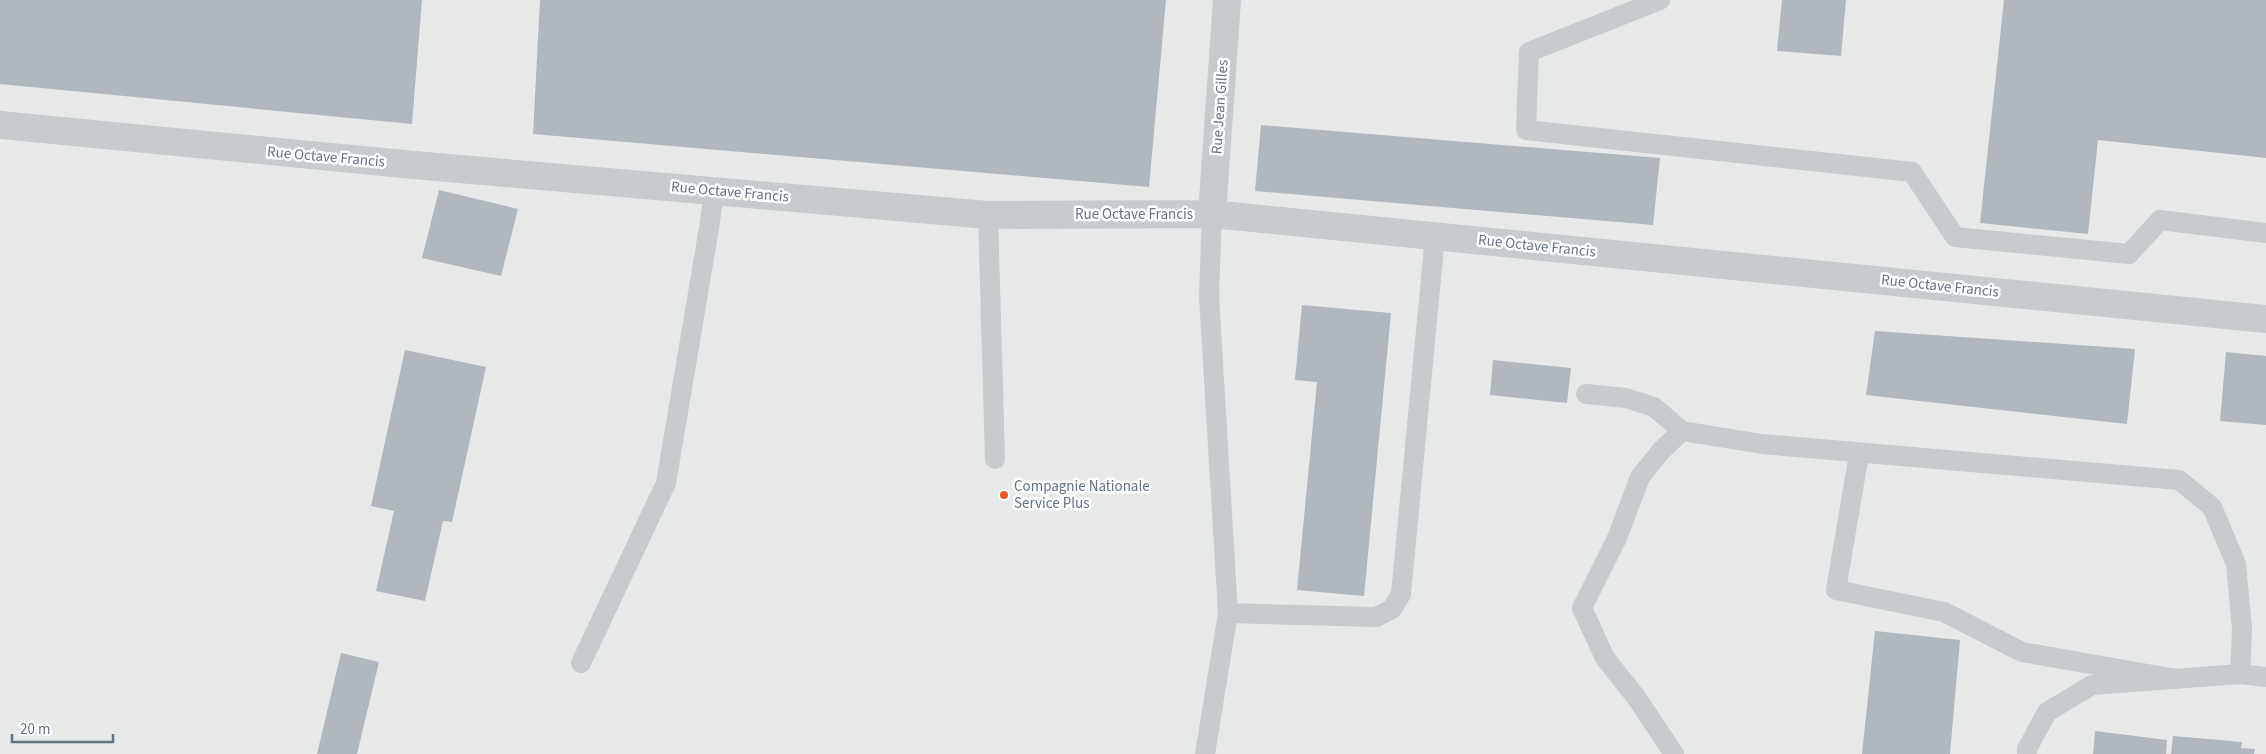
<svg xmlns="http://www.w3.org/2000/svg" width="2266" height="754" font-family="'Source Sans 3',sans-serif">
	<rect width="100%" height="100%" fill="#f9f9f7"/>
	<!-- built -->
	<path fill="#e7e8e8" d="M0,0H2266V754H0Z"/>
	<!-- building -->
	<path fill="#b0b8be" d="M0,0H422L412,124L0,84Z
		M540,0H1166L1149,187L533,134Z
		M1782,0H1846L1841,56L1777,51Z
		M2004,0H2266V158L2098,140L2088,234L1980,223Z
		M1261,125L1660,158L1653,225L1255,191Z
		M439,190L518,209L501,276L422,258Z
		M1302,305L1391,313L1364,596L1297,590L1317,382L1295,380Z
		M1875,331L2135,349L2127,424L1866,395Z
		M405,350L486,367L452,522L443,521L425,601L376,591L394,511L371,506Z
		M2226,352L2266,356V425L2220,421Z
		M1493,360L1571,368L1567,403L1490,395Z
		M1875,631L1960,640L1950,754H1862Z
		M341,653L379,662L357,754H317Z
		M2095,731L2167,740L2166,754H2093Z
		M2173,736L2242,742L2241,748L2255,749L2254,754H2171Z"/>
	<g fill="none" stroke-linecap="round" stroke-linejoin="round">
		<!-- service -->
		<path stroke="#c7cbce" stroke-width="20" d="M1660,0L1529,52L1526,130L1912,172L1955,237L2129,254L2160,220L2266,233
			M988,215L995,459
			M1586,394L1626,398L1654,407L1682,431L1762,444L2179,480L2212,507L2236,564L2242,629L2240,674
			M1859,454L1836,590L1944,612L2022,652L2176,679
			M1228,613L1376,617L1392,609L1401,594L1435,236
			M581,663L666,483L710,222L714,191
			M1205,754L1228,613L1209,296L1212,214
			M1674,754L1636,697L1605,658L1582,608L1617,538L1640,477L1661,451L1682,431
			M2027,754V749L2047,712L2092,685L2240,674L2266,677"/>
		<!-- minor -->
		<path stroke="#c7cbce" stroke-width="28" d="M0,125L414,165L988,215L1212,214L2266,319
			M1212,214L1227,0"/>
	</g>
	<!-- markers -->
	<circle fill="#ed5723" stroke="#fff" stroke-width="2" cx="1004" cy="495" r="5"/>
	<g text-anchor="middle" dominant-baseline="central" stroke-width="5" stroke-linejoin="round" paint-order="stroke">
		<!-- street labels -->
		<g font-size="15" fill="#637483" stroke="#fff">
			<text transform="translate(1220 107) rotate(-86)">Rue Jean Gilles</text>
			<text transform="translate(326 157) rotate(5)">Rue Octave Francis</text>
			<text transform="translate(730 192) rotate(5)">Rue Octave Francis</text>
			<text x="1134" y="214">Rue Octave Francis</text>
			<text transform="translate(1537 246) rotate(6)">Rue Octave Francis</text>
			<text transform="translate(1940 286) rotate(6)">Rue Octave Francis</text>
		</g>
		<!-- poi labels -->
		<g font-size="15" fill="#637483" stroke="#fff" text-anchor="start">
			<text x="1014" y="486">Compagnie Nationale<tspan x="1014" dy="17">Service Plus</tspan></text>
		</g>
	</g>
	<!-- scale -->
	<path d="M12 734v8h101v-8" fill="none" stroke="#637483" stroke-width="2.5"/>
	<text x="20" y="734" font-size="15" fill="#637483" stroke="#ffffff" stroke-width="4" paint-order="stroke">20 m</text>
</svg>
